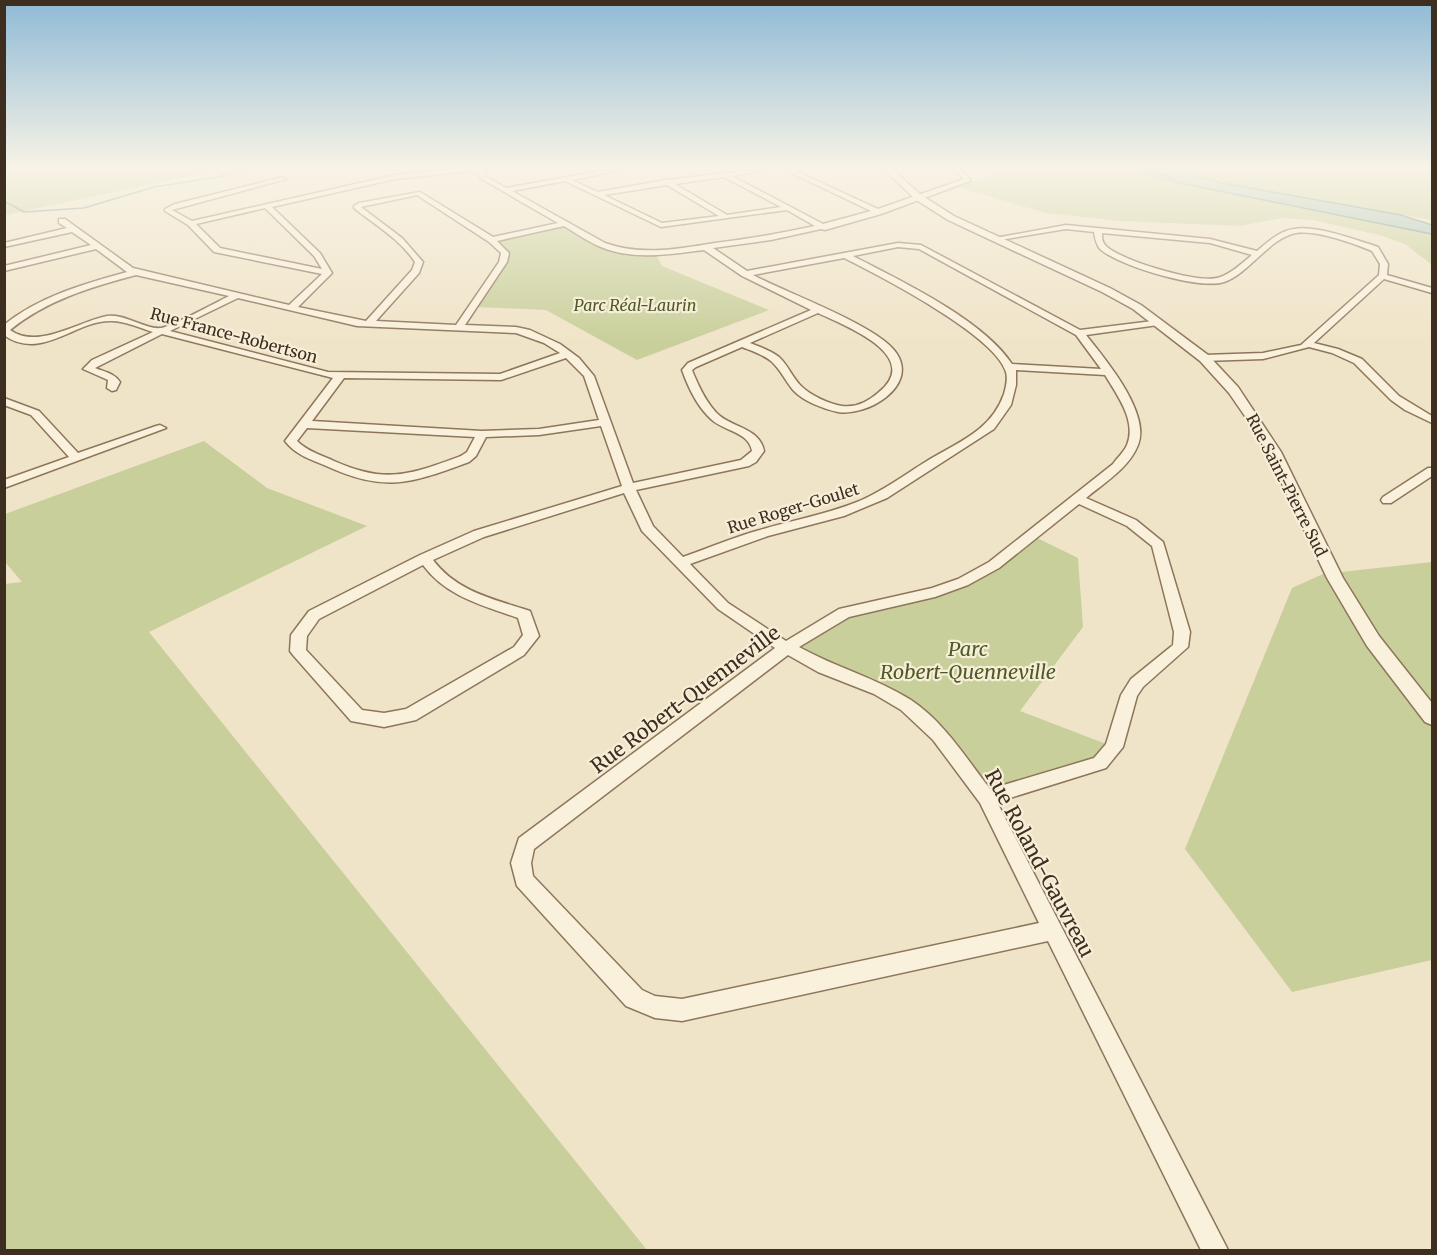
<svg xmlns="http://www.w3.org/2000/svg" width="1437" height="1255" font-family="Merriweather,serif">
	<rect width="100%" height="100%" fill="#f0e4c8"/>
	<!-- green -->
	<path fill="#c9cf9b" d="M5,167H232L5,215Z
		M1015,167H1127L1150,176L1180,183L1407,227L1432,234V265L1405,244L1379,235L1312,220L1281,218L1240,226L1120,221L1046,213L958,187Z
		M1163,167H1432V220L1226,184Z
		M564,226C597,246 617,255 656,255L662,266L769,310L637,360L546,310L477,307L508,257L505,247L498,241Z
		M204,441L267,488L367,526L149,632L647,1250H5L4,584L22,582L5,562V514Z
		M1031,535L1078,558L1083,627L1020,711L1114,747L1100,763L986,798L923,718L786,648L844,613L963,582Z
		M1432,562V960L1292,992L1185,849L1292,588L1323,574Z"/>
	<!-- water -->
	<path fill="#a9c4bc" stroke="#6f938a" stroke-width="1.5" d="M1127,167H1138L1176,180L1147,167H1161L1222,183L1401,215L1432,225V234L1180,183L1150,176Z"/>
	<g fill="none" stroke-linecap="round" stroke-linejoin="round">
		<!-- stream -->
		<path stroke="#6f938a" stroke-width="1.5" d="M4,201L24,212L84,208L154,187L218,177L256,167"/>
		<!-- minor casing -->
		<g stroke="#8d765c" stroke-width="3">
			<path id="minor" d="M471,167H491L484,169L485,176L506,188L622,167H635L572,180L598,192L666,180L778,167L732,176L823,224L871,211L779,167H787L878,209L964,179L951,167H958L970,179V181L881,214L825,230L821,229L771,240L713,248L747,271L898,243L921,245L1080,330L1161,320V324L1158,325L1086,335C1105,359 1151,413 1138,445C1129,468 1104,483 1086,498L1136,520L1163,542L1190,632L1188,647L1143,687L1137,696L1123,747L1106,768L997,802L1228,1250H1201L1048,941L682,1021L655,1018L626,1006L517,886L511,863L519,838L775,648L718,609L642,531L624,493L484,537L433,560C457,592 494,599 530,611L539,636L524,655L416,720L384,727L351,721L293,655L290,651L291,635L309,611L420,555L474,531L622,486L601,426L539,435L486,437L476,456L469,462C409,484 385,493 324,465C309,459 295,454 285,441L333,378L162,334L95,368C105,372 114,373 120,382L116,390L112,391L107,388L108,380L83,369L92,360L153,332C140,328 125,321 112,321C77,319 41,362 4,335V325C40,296 84,284 127,272L96,249L4,271V266L91,245L72,232L4,247V243L67,228L59,223V219H65L133,268L289,305L322,274L214,252L188,225L165,211V209L175,204L283,177L286,179L172,210L192,221L395,175ZM477,170L480,178L558,223L493,237L420,192L359,203L354,206V208C375,225 400,239 415,262L412,270L366,321L298,307L332,273L320,253L272,207L395,179ZM724,177L781,207L727,215L675,184ZM565,181L661,227L787,210L815,226C782,233 749,239 715,243C677,249 642,256 605,243L512,191ZM667,185L719,216L662,223L604,195ZM417,195L489,242L501,253L499,262L456,325L376,321L419,273L423,262L402,238L361,207ZM265,208L314,256L322,269L220,248L196,224ZM564,226C576,233 588,242 601,247C635,261 670,254 704,250L742,276L811,310L688,363L682,370C688,387 698,408 712,420C724,431 749,432 752,451L741,460L633,483L594,376L579,358L560,344L530,330L516,327L465,325L507,262L509,253L497,241ZM898,247L919,249L1076,335L1101,369L1012,364C982,319 901,281 853,256ZM844,258C880,276 995,335 1006,372C1008,379 1006,387 1004,394C991,431 958,442 927,461C904,475 882,492 857,502C825,515 792,520 760,530C734,537 709,548 683,557L653,526L636,490L749,466L756,462L764,451C760,429 735,428 720,416C708,406 700,389 694,375L692,370L696,367L742,347C752,351 762,354 771,361C780,369 785,380 793,390C803,401 823,409 838,412C866,417 918,387 897,354C880,326 786,293 753,275ZM136,275L229,296C215,303 173,326 161,328C146,330 124,313 107,316C77,322 38,350 10,330C47,300 91,287 136,275ZM238,298L357,326L516,333L544,343L560,353L500,374L328,372L170,331ZM818,313C843,325 924,355 879,392C869,401 856,408 842,406C829,404 810,395 801,386C792,377 788,365 779,357C770,350 760,347 750,343ZM566,358L584,376L599,420L539,429L482,431L312,421L344,378L501,380ZM1016,370L1105,375C1117,395 1137,421 1127,445C1124,452 1117,458 1113,464L989,562L958,579L932,588L839,609L786,641L728,603L690,564L768,536L844,516L887,498L994,429L1011,405L1016,385ZM307,428L475,437L467,452L461,456C409,475 386,484 334,461C321,455 307,451 297,441ZM1079,504L1127,526L1152,546L1174,632L1173,645L1131,679L1121,695L1106,744L1094,758L990,789C966,758 944,722 911,700C876,678 835,667 799,647L849,617L935,597L968,585L999,568ZM423,565C447,597 482,605 518,618L523,635L514,647L406,709L384,713L362,710L306,650L307,636L319,619ZM788,655L818,672L874,694L901,710L933,740L980,803L1039,923L682,999L655,996L642,990L533,876L531,863L534,849Z
				M1066,225L1210,239L1257,251C1268,242 1279,231 1294,229C1316,225 1356,240 1378,247L1388,264L1387,275L1432,288V293L1384,279L1314,343L1338,349L1362,359L1399,396L1432,416V423L1405,410L1391,400L1354,363L1332,353L1309,347L1263,359L1204,361L1199,358L1204,355L1263,353L1301,345L1379,275L1380,264L1372,251C1353,243 1316,230 1296,233C1269,238 1250,273 1224,282C1199,290 1119,266 1100,249C1096,244 1095,238 1094,232L1066,229L994,241L990,239ZM1102,233L1210,243L1252,255C1242,263 1230,275 1217,278C1196,283 1122,261 1106,246C1102,242 1102,238 1102,233Z
				M4,398L39,411L78,453L156,426L160,425L166,428L4,488V480L69,457L31,415L4,405Z
				M1428,468H1432V476L1391,503H1383L1381,500L1383,497Z"/>
		</g>
		<!-- tertiary casing -->
		<g stroke="#8d765c" stroke-width="3">
			<path id="tertiary" d="M882,167H890L921,195L954,216L1110,288L1141,305L1208,355L1238,387L1281,452L1343,578L1379,636L1432,703V725L1425,722L1367,646L1327,578L1267,452L1249,422L1229,393L1200,361L1133,309L1102,292L948,220L915,199Z"/>
		</g>
		<!-- minor -->
		<use href="#minor" fill="#faf1dc" fill-rule="evenodd"/>
		<!-- tertiary -->
		<use href="#tertiary" fill="#faf1dc" fill-rule="evenodd"/>
	</g>
	<!-- sky -->
	<linearGradient id="sky" x2="0" y2="1"><stop stop-color="#8fbad6"/><stop offset="0.49" stop-color="#f8f3e6"/><stop offset="1" stop-color="#f8f3e6" stop-opacity="0"/></linearGradient>
	<rect width="1437" height="343" fill="url(#sky)"/>
	<g text-anchor="middle" dominant-baseline="central" stroke-width="4.5" stroke-linejoin="round" paint-order="stroke">
		<!-- far-park labels -->
		<g font-size="16" font-style="italic" fill="#4d5a26" stroke="#f7eed8">
			<text x="635" y="305">Parc Réal-Laurin</text>
		</g>
		<!-- far-street labels -->
		<g font-size="16" fill="#3d2e20" stroke="#f7eed8">
			<text transform="translate(234 335) rotate(15)">Rue France-Robertson</text>
			<text transform="translate(1287 485) rotate(63)">Rue Saint-Pierre Sud</text>
			<text transform="translate(793 508) rotate(-17)">Rue Roger-Goulet</text>
		</g>
		<!-- park labels -->
		<g font-size="20" font-style="italic" fill="#4d5a26" stroke="#f7eed8">
			<text x="968" y="648">Parc<tspan x="968" dy="23">Robert-Quenneville</tspan></text>
		</g>
		<!-- street labels -->
		<g font-size="20" fill="#3d2e20" stroke="#f7eed8">
			<text transform="translate(685 699) rotate(-37)">Rue Robert-Quenneville</text>
			<text transform="translate(1040 863) rotate(62)">Rue Roland-Gauvreau</text>
		</g>
	</g>
	<!-- border -->
	<rect width="1437" height="1255" fill="none" stroke="#3d2e20" stroke-width="12"/>
</svg>
